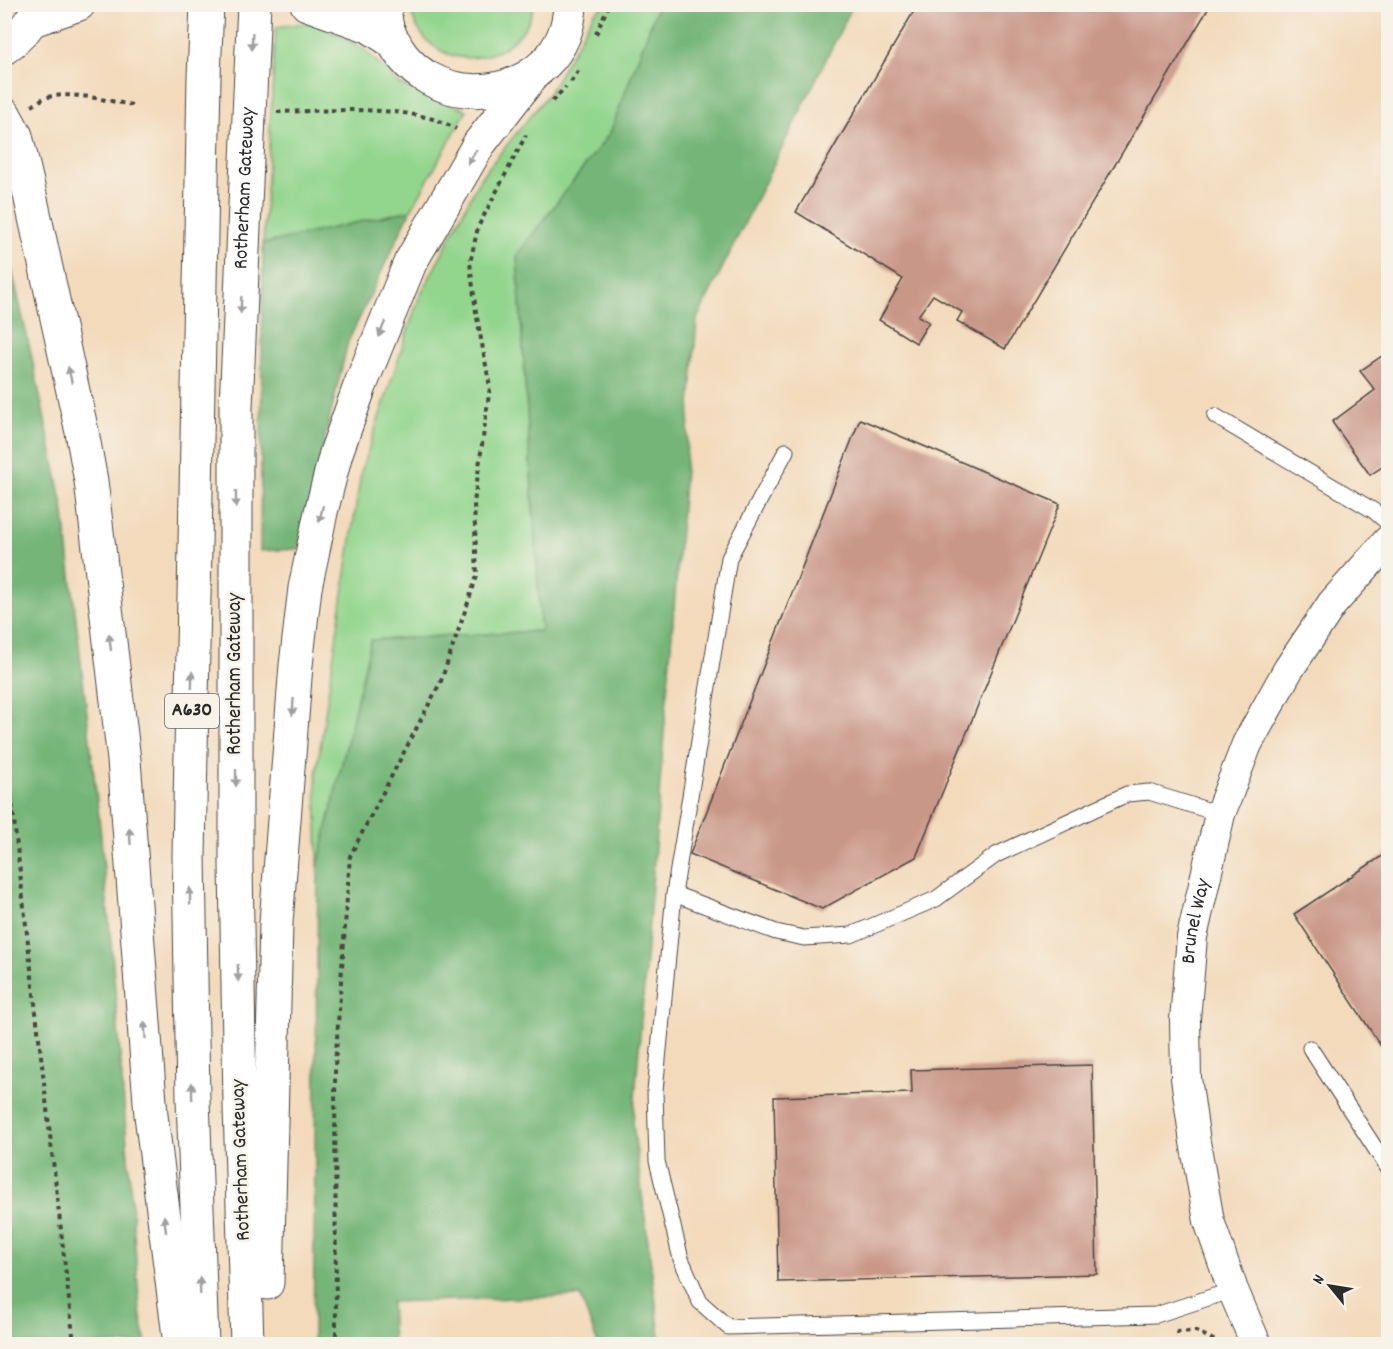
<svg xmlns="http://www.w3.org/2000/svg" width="1393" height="1349" font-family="Dekko,sans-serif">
	<rect width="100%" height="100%" fill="#f7f3e8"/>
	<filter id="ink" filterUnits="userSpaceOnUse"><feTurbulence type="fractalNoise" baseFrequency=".0167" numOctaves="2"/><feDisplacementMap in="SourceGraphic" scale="12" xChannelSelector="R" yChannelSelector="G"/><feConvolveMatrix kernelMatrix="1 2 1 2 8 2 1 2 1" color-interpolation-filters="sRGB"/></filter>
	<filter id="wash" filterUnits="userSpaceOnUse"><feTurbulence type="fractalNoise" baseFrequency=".008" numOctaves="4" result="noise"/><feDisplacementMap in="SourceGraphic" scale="24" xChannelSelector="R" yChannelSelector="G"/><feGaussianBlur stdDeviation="1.35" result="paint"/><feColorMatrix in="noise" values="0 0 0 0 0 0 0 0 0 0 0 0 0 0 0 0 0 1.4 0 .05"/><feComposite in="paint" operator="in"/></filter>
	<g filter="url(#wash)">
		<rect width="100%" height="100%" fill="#f3dabb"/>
		<!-- green -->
		<path fill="#92d58d" stroke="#5e805c" stroke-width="1.5" d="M409,5V4L534,5C522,63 442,79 415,23C412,17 411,10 409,5Z
			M605,5H658L610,133L517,255L541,631L371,640L318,866L316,775L361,472L418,300L481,177L549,93L594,13Z
			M315,22L364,49L399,84L467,110L411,210L263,244L276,27Z"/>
		<!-- forest -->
		<path fill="#75b678" stroke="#507052" stroke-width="1.5" d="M658,5H853L697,319L633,1123L661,1344H598L580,1296L391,1302L393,1344H313L318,866L371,640L541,631L517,255L610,133Z
			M411,210L348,342L298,549L260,551L263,244Z
			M5,240L32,358L63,505L100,827L113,964L140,1311L146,1344H5Z"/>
		<g id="blocks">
			<!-- building -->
			<path fill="#c99788" d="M918,4H1211L1005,349L957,321L962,312L933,295L918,316L929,322L916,343L879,320L903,279L796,212Z
				M1388,352V463L1370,475L1332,422L1375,390L1360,371Z
				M860,419L1060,504L916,857L822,909L690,854Z
				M1388,852V1057L1294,914Z
				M1092,1065L1097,1274L778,1282L774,1097L912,1093L911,1070Z"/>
		</g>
	</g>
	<g filter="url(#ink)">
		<use href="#blocks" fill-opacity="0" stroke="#494541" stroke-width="1.5"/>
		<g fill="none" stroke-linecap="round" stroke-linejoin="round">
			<!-- lane casing -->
			<g stroke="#494541" stroke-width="17">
				<path id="lane" d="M1215,416L1374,511L1388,523
					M786,451L729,558L674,894L655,1091L657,1161L681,1259L700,1302L728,1327L1156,1315L1233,1290
					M674,894L776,932L804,938L851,935L936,899L996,855L1127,794L1149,792L1220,814
					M1310,1048L1388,1168"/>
			</g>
			<!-- street casing -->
			<g stroke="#494541" stroke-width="32">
				<g id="street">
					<path id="s1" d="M1256,1344L1233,1290L1209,1221L1195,1142L1186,1078L1185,1020L1192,937L1220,814L1247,744L1288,670L1332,604L1388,541"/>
				</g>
			</g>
			<!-- secondary casing -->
			<g stroke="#494541" stroke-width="35">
				<path id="secondary" d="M307,4L369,26L395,43
					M384,4C385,12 385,20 387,27C420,124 567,105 570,4
					M33,20L79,4
					M4,48C21,36 32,23 40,4"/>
			</g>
			<!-- highway casing -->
			<g stroke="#494541" stroke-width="35">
				<g id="highway">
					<path d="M4,114L16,136L30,195L82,432L91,481L124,760L151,1115L180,1344"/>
					<path d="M267,1283L276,923L296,665L305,588L321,512L336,453L360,386L410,263L479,144L534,73"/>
					<path d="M202,1344L193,1099L189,856L204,77L207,4"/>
					<path id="s2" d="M247,1344L240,1106L236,864V407L254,4"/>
				</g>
			</g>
			<!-- path -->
			<path stroke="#494541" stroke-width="4" stroke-dasharray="4.5 4.5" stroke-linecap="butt" d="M596,34L609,4
				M571,82L580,68
				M552,101L566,87
				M32,106C37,103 42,98 48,97C75,91 106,101 133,105
				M277,112C327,111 413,103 456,129
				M4,733L74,1344
				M1176,1332L1196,1331L1221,1344
				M336,1344L335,1066L350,856L441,681L477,576L474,503L490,387L476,312L470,263L478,227L526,135"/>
			<!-- lane -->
			<use href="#lane" stroke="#fff" stroke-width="15"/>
			<!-- street -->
			<use href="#street" stroke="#fff" stroke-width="30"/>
			<!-- secondary -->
			<use href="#secondary" stroke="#fff" stroke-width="33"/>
			<!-- highway -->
			<use href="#highway" stroke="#fff" stroke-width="33"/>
		</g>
		<!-- one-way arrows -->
		<defs><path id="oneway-solid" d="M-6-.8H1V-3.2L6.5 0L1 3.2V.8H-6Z" transform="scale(1.5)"/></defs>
		<g fill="#a0a0a0">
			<use href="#oneway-solid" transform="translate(252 41) rotate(93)"/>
			<use href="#oneway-solid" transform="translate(472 157) rotate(121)"/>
			<use href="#oneway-solid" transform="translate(241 305) rotate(92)"/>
			<use href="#oneway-solid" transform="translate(382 329) rotate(112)"/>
			<use href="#oneway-solid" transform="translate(70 375) rotate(-103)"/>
			<use href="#oneway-solid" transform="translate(236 499) rotate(90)"/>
			<use href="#oneway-solid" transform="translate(321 514) rotate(103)"/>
			<use href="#oneway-solid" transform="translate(110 642) rotate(-96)"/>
			<use href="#oneway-solid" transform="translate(192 680) rotate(-89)"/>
			<use href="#oneway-solid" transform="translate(293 707) rotate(94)"/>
			<use href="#oneway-solid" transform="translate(236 778) rotate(90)"/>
			<use href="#oneway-solid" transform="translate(130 836) rotate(-94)"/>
			<use href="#oneway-solid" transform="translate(190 896) rotate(-91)"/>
			<use href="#oneway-solid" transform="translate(238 973) rotate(89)"/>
			<use href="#oneway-solid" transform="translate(145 1030) rotate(-94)"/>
			<use href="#oneway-solid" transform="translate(192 1091) rotate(-91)"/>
			<use href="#oneway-solid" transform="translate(165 1224) rotate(-97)"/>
			<use href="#oneway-solid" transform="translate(200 1286) rotate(-92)"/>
		</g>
	</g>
	<g text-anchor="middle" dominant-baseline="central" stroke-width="5" stroke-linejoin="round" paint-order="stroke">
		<!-- shield labels -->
		<rect fill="#f7f3e8" stroke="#686764" stroke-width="1.5" x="165" y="694" width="54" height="34" rx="4.5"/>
		<g font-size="20" font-weight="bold" fill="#2b2b2b">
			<text x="192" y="711">A630</text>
		</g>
		<!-- street labels -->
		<g font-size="21" fill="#2b2b2b" stroke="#f7f3e8">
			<text stroke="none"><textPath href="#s2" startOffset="1156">Rotherham Gateway</textPath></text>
			<text transform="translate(236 674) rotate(-90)">Rotherham Gateway</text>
			<text stroke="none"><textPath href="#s1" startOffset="434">Brunel Way</textPath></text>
			<text transform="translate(242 1160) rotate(-92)">Rotherham Gateway</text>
		</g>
	</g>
	<!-- margin -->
	<rect width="1393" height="1349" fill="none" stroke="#f7f3e8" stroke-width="24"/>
	<!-- north arrow -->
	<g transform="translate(1330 1286) rotate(300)" stroke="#f7f3e8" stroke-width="4.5" paint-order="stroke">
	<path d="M0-4.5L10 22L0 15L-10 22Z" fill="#2b2b2b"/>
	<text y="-9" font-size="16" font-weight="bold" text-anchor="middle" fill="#2b2b2b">N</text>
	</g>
</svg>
